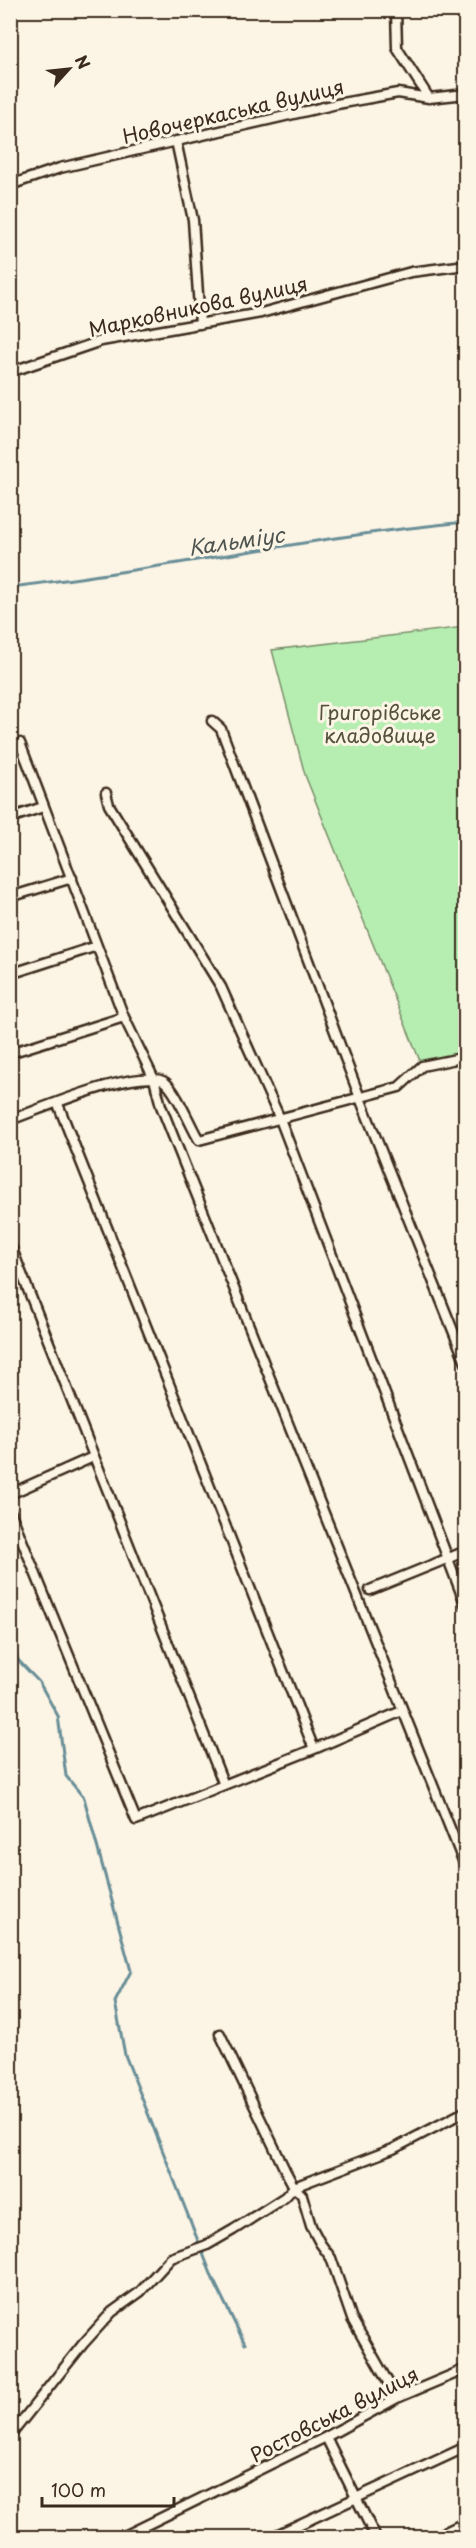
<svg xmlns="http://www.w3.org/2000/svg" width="476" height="2548" font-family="'Playpen Sans',sans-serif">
	<rect width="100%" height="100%" fill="#fcf5e5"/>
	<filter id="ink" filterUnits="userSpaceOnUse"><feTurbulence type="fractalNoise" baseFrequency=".0167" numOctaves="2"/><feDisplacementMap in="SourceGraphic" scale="12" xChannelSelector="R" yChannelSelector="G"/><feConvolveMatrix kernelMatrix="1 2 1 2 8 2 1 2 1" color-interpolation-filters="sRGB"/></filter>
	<g filter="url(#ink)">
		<!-- green -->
		<path fill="#b6eeb2" stroke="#788c68" stroke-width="1.5" d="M465,627V1055L422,1066L305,775L272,650Z"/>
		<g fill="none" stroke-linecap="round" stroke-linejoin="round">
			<!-- stream -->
			<path stroke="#698e97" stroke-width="3" d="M10,587C163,570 313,536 466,522
				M10,1634L18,1660L39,1682L58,1716L66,1776L84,1798L131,1971L115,2002L125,2055L213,2279L245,2344"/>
			<!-- minor casing -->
			<g stroke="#3b2a1e" stroke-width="13">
				<path id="minor" d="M396,10L397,48L429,98
					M176,141L193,220L200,324
					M10,185L60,168L337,104L398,93L429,98L466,94
					M10,372L101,341L261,313L411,272L466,265
					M212,721L221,729L360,1098L466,1363
					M20,743L124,1017L154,1079L161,1106L466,1868
					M106,793L109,805L221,987L280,1119L466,1606
					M10,818L43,807
					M10,897L72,878
					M10,974L97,946
					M10,1053L124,1017
					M58,1104L314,1749
					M10,1120C39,1110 144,1064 166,1083C178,1094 190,1125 199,1140L399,1087L422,1066L466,1057
					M10,1244L224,1785
					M10,1494L93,1457
					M10,1511L136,1820L314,1749L402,1711
					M370,1590L466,1551
					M220,2034L285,2170L294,2187L302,2195L311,2226L320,2243L331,2258L352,2319L397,2398
					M10,2436L83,2344L112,2312L140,2292L171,2258L207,2245L233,2230L285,2197L294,2187L393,2149L466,2111
					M326,2437L376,2538
					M120,2538L326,2437L397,2398L466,2369
					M270,2538L466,2447
					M433,2538L466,2522"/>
			</g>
			<!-- minor -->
			<use href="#minor" stroke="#fcf5e5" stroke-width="8"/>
		</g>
	</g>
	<g text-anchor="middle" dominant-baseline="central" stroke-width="6" stroke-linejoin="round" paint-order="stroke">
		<!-- street labels -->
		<g font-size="20" fill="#3b2a1e" stroke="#fcf5e5">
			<text transform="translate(233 111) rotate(-13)">Новочеркаська вулиця</text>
			<text transform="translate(198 306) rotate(-12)">Марковникова вулиця</text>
			<text transform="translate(334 2414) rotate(-27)">Ростовська вулиця</text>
		</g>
		<!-- park labels -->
		<g font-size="20" fill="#54513c" stroke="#fcf5e5">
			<text x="380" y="712">Григорівське<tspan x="380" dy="23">кладовище</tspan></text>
		</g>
		<!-- water labels -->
		<g font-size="21" font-style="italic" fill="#4e5450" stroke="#fcf5e5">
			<text transform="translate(236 540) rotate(-8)">Кальміус</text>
		</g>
	</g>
	<!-- margin -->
	<rect width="476" height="2548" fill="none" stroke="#fcf5e5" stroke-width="36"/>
	<rect x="18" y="18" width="440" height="2512" fill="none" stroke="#3b2a1e" stroke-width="2" filter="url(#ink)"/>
	<!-- north arrow -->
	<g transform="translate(69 69) rotate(63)" stroke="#fcf5e5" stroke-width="4.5" paint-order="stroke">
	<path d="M0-4.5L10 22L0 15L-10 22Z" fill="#3b2a1e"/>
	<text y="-9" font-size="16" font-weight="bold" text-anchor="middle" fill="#3b2a1e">N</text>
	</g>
	<!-- scale -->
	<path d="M42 2497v9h132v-9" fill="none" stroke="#3b2a1e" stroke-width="3"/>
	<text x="51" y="2497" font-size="18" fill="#3b2a1e" stroke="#fcf5e5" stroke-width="4.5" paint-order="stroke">100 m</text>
</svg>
